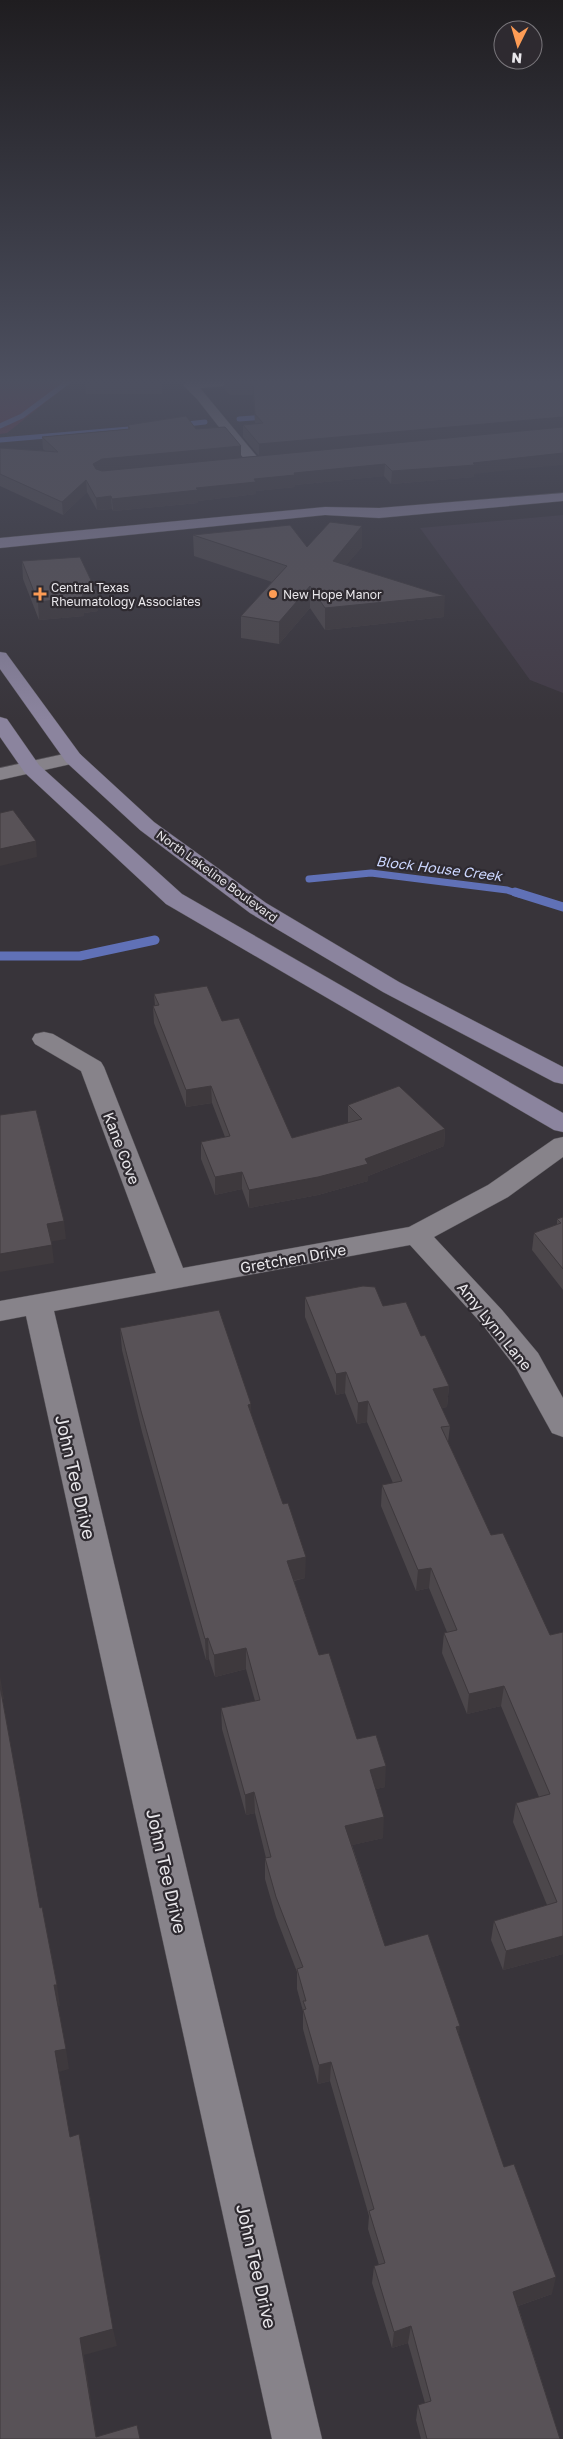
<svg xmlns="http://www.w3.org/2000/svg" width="563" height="2439" font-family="'Golos Text',sans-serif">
	<rect width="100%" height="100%" fill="#38343a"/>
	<!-- built -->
	<path fill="#433c47" d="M563,515V693L530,680L420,528Z"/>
	<!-- green -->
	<path fill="#673249" d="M0,378H76L7,433L0,434Z"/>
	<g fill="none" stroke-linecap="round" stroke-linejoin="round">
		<!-- stream-far2 -->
		<path stroke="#6071b7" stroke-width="5" d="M239,419L268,417
			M178,425L205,422
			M0,426L22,416L73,378
			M0,440L141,428"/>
		<!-- stream-far1 -->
		<path stroke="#6071b7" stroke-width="7" d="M309,879L371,873L507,890L519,894"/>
		<!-- stream -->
		<path stroke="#6071b7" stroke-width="9" d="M515,892L563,907
			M0,956H80L155,940"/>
		<!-- minor casing -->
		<g stroke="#545156" stroke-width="1">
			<path id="minor" d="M224,378H273L267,382L200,388L259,459L261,462L259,465H249L197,399L183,385L189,381Z
				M73,752L80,754L83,758L80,762L0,780V768Z
				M44,1032L53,1034L101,1062L104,1067L183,1268L409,1227L488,1185L554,1139L563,1137V1157L508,1197L434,1237L502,1310L538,1353L563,1398V1437L552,1433L516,1368L482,1324L410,1245L54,1311L322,2439H272L26,1316L0,1321V1301L156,1273L81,1071L35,1044L32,1039L35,1034Z"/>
		</g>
		<!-- secondary casing -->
		<g stroke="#545156" stroke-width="1">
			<path id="secondary" d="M563,493V501L379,518L325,515L0,548V538L325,507L379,508Z
				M0,652L6,653L80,754L154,822L266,903L399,982L563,1067V1084L554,1082L383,992L250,913L140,830L66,762L0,669Z
				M0,717L7,719L39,765L182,894L563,1113V1132L554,1130L166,904L25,773L0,737Z"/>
		</g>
		<!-- minor -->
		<use href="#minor" fill="#87838a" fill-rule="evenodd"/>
		<!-- secondary -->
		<use href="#secondary" fill="#8b849e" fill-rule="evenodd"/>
	</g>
	<!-- wall -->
	<path fill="#4c474b" d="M224,378H563L474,474V477L391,484L384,476L295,485V487L256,491V494L198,501V503L113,511L112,509L97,510L87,492L63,515L0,486V448L45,451L43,449L42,437L128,429V425L196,429L241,446V457L259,456L243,437V425L255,424L253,395H230L224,388Z
		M85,382L162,383V394H86Z
		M193,535L307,547H362L346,565L444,617L325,630L310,608L279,644L241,638V616L272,582L194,556Z
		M22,561L97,593L98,611L84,613V616L39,620L23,579Z
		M154,994L222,1021L292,1138L348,1123V1105L445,1129L444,1146L368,1176V1181L318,1195L249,1208L242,1189L215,1195L201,1159V1142L225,1137L212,1103L186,1107L154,1023L153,1006H155Z
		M563,1217V1290L532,1250L534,1233L557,1225V1219Z
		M305,1297L383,1306L421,1336L449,1386L447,1407L441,1408L450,1426L448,1442L491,1535L550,1635L563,1632V1954L503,1970L491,1940L494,1921L547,1905L513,1822L516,1803L539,1797L501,1706L467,1714L442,1653L444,1633L447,1632L429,1588L416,1591L381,1506L382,1485L393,1483L367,1422L357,1424L345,1393L336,1395L305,1317Z
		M120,1328L251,1415L305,1578L294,1581L319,1655L357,1739L385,1787L376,1789L383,1838L352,1845L385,1946L459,2037L504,2167L552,2294L518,2306L560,2439H421L416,2420L418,2405L425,2403L408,2343L392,2348L372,2283L374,2266L379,2265L368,2229L369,2216L330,2081L318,2084L303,2029V2011L297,1989V1972L276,1917L265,1879V1858H266L255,1813L246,1815L222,1729L221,1708L255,1701L246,1669L215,1677L209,1659L206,1660L142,1432L122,1350Z"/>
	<!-- shaded-wall -->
	<path fill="#3e393d" d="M563,417V428L259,456V444Z
		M241,446V458L94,477L93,464L102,459Z
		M563,453V465L474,474V477L391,484L392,471Z
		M385,464L384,476L295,485V487L256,491V494L198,501V503L113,511L112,499L196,488L294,473Z
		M86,480L87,492L63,515L62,502Z
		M111,496L112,509L97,510L96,498Z
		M362,526V547L332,582L333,561Z
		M310,586V608L279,644V622Z
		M97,593L98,611L84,613V616L39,620L38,602L82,594Z
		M445,596L444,617L325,630V608Z
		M36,841L37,857L0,866V849Z
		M211,1086L212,1103L186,1107V1090Z
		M445,1129L444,1146L368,1176V1181L318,1195L249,1208V1190L365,1159Z
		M242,1172V1189L215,1195V1177Z
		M64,1221L66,1239L49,1242L47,1224Z
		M52,1245L54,1263L0,1272V1254Z
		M346,1372L345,1393L336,1395V1374Z
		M449,1386L447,1407L431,1410L433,1389Z
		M368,1401L367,1422L357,1424L358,1403Z
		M251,1404L252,1426L248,1405Z
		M306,1557L305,1578L287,1582V1561Z
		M431,1568L429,1588L416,1591L418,1570Z
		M208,1638L209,1659L206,1660L205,1639Z
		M246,1648V1669L215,1677L214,1655Z
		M0,1676L4,1699H2L0,1686Z
		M504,1686L501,1706L467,1714L469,1694Z
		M386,1766L385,1787L368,1791L370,1770Z
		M254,1792L255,1813L246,1815L245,1795Z
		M384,1817L383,1838L344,1847L345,1826Z
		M563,1936V1954L503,1970L506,1951Z
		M54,1985H57L60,2006H58Z
		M460,2026L458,2045L456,2027Z
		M66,2049L69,2069L59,2072L55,2051Z
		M331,2062L330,2081L318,2084L319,2065Z
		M556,2277L552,2294L509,2309L513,2292Z
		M411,2326L408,2343L392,2348L394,2332Z
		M113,2329L117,2346L84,2355L97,2439H96L80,2338Z"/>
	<!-- building -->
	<path fill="#585257" stroke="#3e393d" d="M91,378H158L162,383L85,382Z
		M225,378H563V417L259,444L243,425L263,423L255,414L253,384L229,383Z
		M186,416L196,429L225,427L241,446L102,459L93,464L96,469L102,471L563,427V453L473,463L475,465L392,471L385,464L294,473L295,475L254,479L256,482L196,488L198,490L112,499L111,496L96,498L86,480L62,502L0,474V448L58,452L42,437L130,429L128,425Z
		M330,522L362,526L333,561L445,596L325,608L310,586L279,622L241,616L287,566L193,535L290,525L307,547Z
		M80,557L97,593L82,594L83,597L38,602L22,561Z
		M13,810L36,841L0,849V813Z
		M207,986L222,1021L239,1018L292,1138L362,1119L348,1105L399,1086L445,1129L365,1159L368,1164L318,1177L249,1190L242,1172L215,1177L201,1142L230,1136L211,1086L186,1090L153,1006L159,1005L154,994Z
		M36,1110L64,1221L47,1224L52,1245L0,1254V1115Z
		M563,1217V1269L534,1233L561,1223L557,1219Z
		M363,1286L375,1287L383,1306L406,1302L421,1336L425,1335L449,1386L433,1389L450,1426L441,1427L491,1535L503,1533L550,1635L563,1632V1936L506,1951L494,1921L557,1902L516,1803L550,1794L504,1686L469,1694L444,1633L457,1630L431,1568L418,1570L382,1485L402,1481L368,1401L358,1403L346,1372L336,1374L305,1297Z
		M219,1310L251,1404L248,1405L283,1504L288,1503L306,1557L287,1561L319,1655L329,1653L357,1739L376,1735L386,1766L370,1770L384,1817L345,1826L385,1946L428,1934L460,2026L456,2027L504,2167L514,2164L556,2277L513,2292L560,2439H427L418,2405L431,2401L411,2326L394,2332L374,2266L385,2263L369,2211L374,2209L331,2062L319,2065L303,2010L306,2009L303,2001H306L297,1969L303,1967L276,1897L265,1858L271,1857L254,1792L245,1795L221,1708L260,1700L246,1648L214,1655L208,1638L205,1639L141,1411L120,1328Z
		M0,1686L40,1908L42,1907L57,1985H54L66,2049L55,2051L70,2137L79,2134L113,2329L80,2338L96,2437L137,2425L140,2439H0Z"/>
	<!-- sky -->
	<linearGradient id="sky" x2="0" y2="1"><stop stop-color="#1f1d20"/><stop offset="0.53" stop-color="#4d5060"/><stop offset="1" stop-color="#4d5060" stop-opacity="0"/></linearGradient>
	<rect width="563" height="720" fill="url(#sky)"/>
	<!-- markers -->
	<g fill="#fd9c55" stroke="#2e2a30" stroke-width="2">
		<path d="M37.5 586.5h5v5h5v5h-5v5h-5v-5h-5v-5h5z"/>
		<circle cx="273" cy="594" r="5"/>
	</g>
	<g text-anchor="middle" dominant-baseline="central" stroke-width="4.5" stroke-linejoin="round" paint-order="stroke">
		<!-- far-poi labels -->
		<g font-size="12" fill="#e9e7eb" stroke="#2e2a30" text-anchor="start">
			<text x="51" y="587">Central Texas<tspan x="51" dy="14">Rheumatology Associates</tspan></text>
			<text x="283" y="594">New Hope Manor</text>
		</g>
		<!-- far-street labels -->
		<g font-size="12" fill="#e9e7eb" stroke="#2e2a30">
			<text transform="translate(217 876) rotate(36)">North Lakeline Boulevard</text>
		</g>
		<!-- far-water labels -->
		<g font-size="14" font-style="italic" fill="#ccd7ff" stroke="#2e2a30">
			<text transform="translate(439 868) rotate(7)">Block House Creek</text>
		</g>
		<!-- street labels -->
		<g font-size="15" fill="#e9e7eb" stroke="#2e2a30">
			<text transform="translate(122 1148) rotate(69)">Kane Cove</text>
			<text transform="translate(293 1258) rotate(-10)">Gretchen Drive</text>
			<text transform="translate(495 1326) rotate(51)">Amy Lynn Lane</text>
		</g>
		<!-- near-street labels -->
		<g font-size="18" fill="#e9e7eb" stroke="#2e2a30">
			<text transform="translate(76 1477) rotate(77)">John Tee Drive</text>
			<text transform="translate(167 1871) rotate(77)">John Tee Drive</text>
			<text transform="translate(257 2266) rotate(77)">John Tee Drive</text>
		</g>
	</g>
	<!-- north arrow -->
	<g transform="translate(518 45) rotate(185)"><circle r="24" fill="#2e2a30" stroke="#79767b"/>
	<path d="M0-4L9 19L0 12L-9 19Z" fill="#fd9c55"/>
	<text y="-8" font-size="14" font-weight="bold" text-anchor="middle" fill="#e9e7eb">N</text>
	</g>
</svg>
